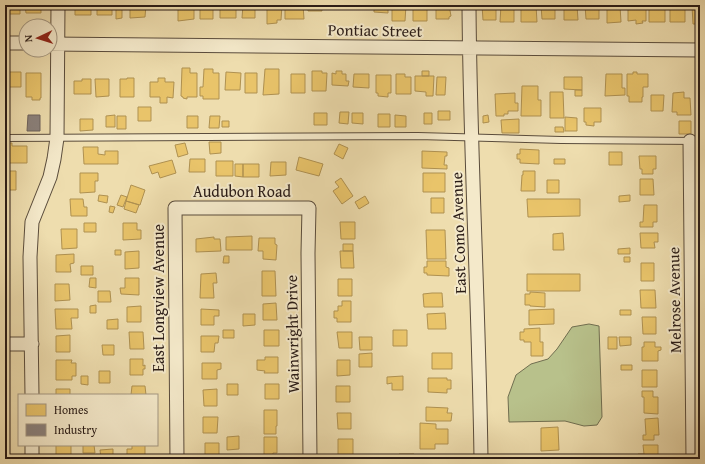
<svg xmlns="http://www.w3.org/2000/svg" width="705" height="464" font-family="'Gentium Book Plus',serif">
	<rect width="100%" height="100%" fill="#eeddae"/>
	<filter id="stains"><feTurbulence type="fractalNoise" baseFrequency=".005" numOctaves="4"/><feColorMatrix values="0 0 0 0 .2 0 0 0 0 .09 0 0 0 0 .02 0 0 0 .5 -.17"/></filter>
	<radialGradient id="worn" r=".72"><stop offset=".6" stop-color="#630" stop-opacity="0"/><stop offset="1" stop-color="#630" stop-opacity=".3"/></radialGradient>
	<!-- green -->
	<path fill="#b8c18b" stroke="#706e50" d="M589,324L599,326L602,417L597,425L584,426L565,421L509,422L508,397L516,375L531,364L548,359L557,349L572,327Z"/>
	<!-- homes -->
	<path fill="#e9c46a" stroke="#af9151" d="M5,5H20V14H5Z
		M25,5H41V13H26Z
		M75,5H91V15H75Z
		M97,5H112V15H97Z
		M119,5H146L145,17L130,18V7H119Z
		M178,5H194V19L178,21Z
		M200,5H213V19H200Z
		M220,5H236V18H220Z
		M243,5H255V18H242Z
		M267,5H282L281,20H277V23L267,24Z
		M285,5H303L304,19H285Z
		M308,5H321L322,11H308Z
		M374,5H388V13L374,12Z
		M392,5H406L405,21H392Z
		M413,5H427V21H413Z
		M436,5H449L451,16L449,17V19H436Z
		M482,5H496V20H483Z
		M501,5H514V22H500Z
		M521,5H536L537,22H521Z
		M541,5H555V19H542Z
		M564,5H577L578,20H564Z
		M585,5H599V19H586Z
		M628,5H646V21H642L643,23L636,24V20L628,21Z
		M649,5H665V22H649Z
		M670,5H685V22H670Z
		M607,6H620L621,22L607,23Z
		M692,6H700V26H699V24H693Z
		M116,8H122V18L116,19Z
		M182,68H190V73H197V97H187V99L183,98V97L181,96Z
		M204,69H213V73H219V99H203V96H200V87H203Z
		M265,69H279V94L263,95Z
		M312,71H322V73H327L326,91H312Z
		M336,71H342V74H346V81H349L348,86L332,85V73L336,74Z
		M422,71H429V76H422Z
		M6,72H21V87H6Z
		M226,72L241,73L240,90H225Z
		M633,72H637V74H648V87H643V97H642V102H629V96H627V74H633Z
		M26,73H41V98H40V100H32V97H26Z
		M245,73H257V93H245Z
		M291,74H305V93H291Z
		M354,74H369V88L353,87Z
		M396,74H405V77H411V94H396Z
		M606,74H622V88H625V95L605,96Z
		M376,75H391V93H388V97L378,96V93H376Z
		M415,76H434L433,96H426V92L415,91Z
		M437,77H446L445,95H436Z
		M564,77H582V90L564,89Z
		M127,78H134V97H120V79H127Z
		M158,78H165V82H174L173,98L167,97V103H160V97H150V82H158Z
		M82,79H91V94H74V81H82Z
		M95,79H109V96L96,97Z
		M522,86H538V100H541V116H521Z
		M575,90H582V96H575Z
		M550,92H563L564,118H550Z
		M684,92V98H690L691,115H677V112H672L673,93Z
		M515,93V103H518V111H508V114H504V116H496L495,94Z
		M651,95H664L663,111H651Z
		M138,107H151V121H138Z
		M584,108H601V122H594V126L586,125V122H584Z
		M438,111H450V120H438Z
		M340,112H349L348,124L339,123Z
		M314,113H327V125H314Z
		M352,113H363V124L352,123Z
		M424,113H432V124H424Z
		M378,114H390V127H378Z
		M115,115V127H106V116Z
		M395,115L406,116V127H395Z
		M488,115L489,122L483,123V116Z
		M117,116H126V129H117Z
		M187,116H198V128H187Z
		M210,116H220L219,128H209Z
		M565,117L577,118V131H565Z
		M80,119H93V130L80,131Z
		M519,119V133H502L501,120Z
		M222,121H229V127H222Z
		M679,121H691V134H679Z
		M555,127H563L564,132H555Z
		M209,142H221V153L210,154Z
		M5,143H12V146H27V163H6Z
		M185,143L188,154L178,157L175,145Z
		M339,144L348,148L343,159L334,154Z
		M83,147H98V154L105,155V151H118V164H84Z
		M520,149L539,150V164L520,163V159H517V154H520Z
		M422,151L447,152V156H445L444,165H447V169L422,168Z
		M609,152H622V165H609Z
		M639,156H656V169H653V174H642V169H640Z
		M299,157L323,164L319,176L296,170Z
		M190,159H205V172H189Z
		M554,159H565V164H554Z
		M172,160L176,173L160,178L158,172L152,174L149,166Z
		M216,161H233V176H216Z
		M271,162H286V175L270,176Z
		M235,164H243V177L235,176Z
		M243,164H259V177H243Z
		M5,171H16V190H5Z
		M523,171H535V191H521L522,175H523Z
		M80,173H98V181H95V192L80,193Z
		M423,173H445V192H423Z
		M341,178L353,196L342,204L333,191L339,187L335,182Z
		M640,179H653L654,195H640Z
		M547,180H559V193H547Z
		M131,185L145,190L140,205L126,201Z
		M99,195L108,196L107,203L98,201Z
		M121,195L127,197L123,207L117,205Z
		M630,195V201L619,202V196Z
		M365,196L369,203L359,209L355,202Z
		M5,197H7V216H5Z
		M431,198H444V213H431Z
		M70,199H83L84,207H87V216H71Z
		M527,199H580V216L528,217Z
		M126,201L139,205L136,213L124,209Z
		M644,205H657V222H653V227H640V222H643Z
		M110,206L115,207L113,213L109,212Z
		M340,222H355V239H341Z
		M84,223H96V232H84Z
		M123,223H137V230H141V239L123,240Z
		M61,229H77V248L62,249Z
		M426,230H445L446,259H427Z
		M563,233L564,250H553V234Z
		M640,233H658V242H654L655,248H641Z
		M252,236V250H226V237Z
		M214,237V239H220L221,251L196,252V239Z
		M259,238H275V244L277,245L276,260L263,259V251H258Z
		M343,244H353V251H343Z
		M630,248V254H618V249Z
		M115,250H121V255H115Z
		M139,251V268L125,269V252Z
		M340,251H353L354,268H341Z
		M74,254V263L70,264L71,272H56V255Z
		M224,256H229V263H223Z
		M624,257H630V262H624Z
		M427,261H446V267L449,268V276L427,275V273H424V267H427Z
		M641,263H654V281H641Z
		M81,266H93V275H81Z
		M262,271H275L276,296H262Z
		M216,273L217,283H213L214,298H200L201,274Z
		M527,274H580V291H527Z
		M90,278H96V288L89,287Z
		M125,278H139V295L121,294L120,288H125Z
		M338,279H352V296H338Z
		M55,284H69L70,300L55,301Z
		M640,290H655L656,308H641Z
		M98,291H110L111,302H98Z
		M530,292L545,293V307L530,306V305H525V294H530Z
		M432,293H442L443,307H424L423,294Z
		M342,301H351V322H337V318H334V311H338V306H342Z
		M276,303L277,320H263V304Z
		M96,305V313H90V306Z
		M141,306V322H127V307Z
		M55,309H78V318H71L72,329H56Z
		M201,309L219,310V316H214V325H201Z
		M554,309V324L529,325V310Z
		M620,310H631V315H620Z
		M445,313L446,329H428L427,314Z
		M243,314H255V325L243,326Z
		M642,317H656V334H643Z
		M118,319V329H107V320Z
		M540,328V342H543V356H531V342H524V340H520V332H524V329Z
		M223,330H234V338H223Z
		M264,330H279V346H264Z
		M393,330H407V346H393Z
		M129,332H143L144,349H130Z
		M337,332H352V348H339Z
		M70,335V352H56V336Z
		M201,336H219L218,343H215L214,352H201Z
		M359,337H372V350H360Z
		M608,337H617V349H608Z
		M619,337H631V345L620,346Z
		M644,342H655V347H661V350L658,351V361H642V347H644Z
		M102,345H114V355H103Z
		M372,353V367H359V354Z
		M432,353H452V369H432Z
		M265,357H278V373H264L265,371L257,370V360H265Z
		M130,359H143V366L145,365V369H143V375H130Z
		M56,360H72L71,363H76V376H72V380H56Z
		M337,360H350V375L337,376Z
		M202,363H221V369L217,370V379H202Z
		M621,365H632V370H621Z
		M642,370H657V387H642Z
		M99,371H110V383H99Z
		M81,376H88V385L81,384Z
		M403,376V390H392V383L387,384V377Z
		M428,378H447V380H451V389H447V393L428,392Z
		M227,384H238V395H227Z
		M265,384H279V399H265Z
		M132,386H145L146,395H131Z
		M336,386H350V402H336Z
		M56,389H70V395H56Z
		M217,389V406H204L203,390Z
		M642,391H653V397H658V414L644,413V397H642Z
		M426,407L448,408L447,413H452L451,421H426Z
		M264,410H277V426H276V434H264Z
		M337,413H351V429H338Z
		M203,417H218L217,433H203Z
		M658,418L659,435H654V440H643V435H646L645,419Z
		M420,423L436,424V429H448V444H435V449H420Z
		M558,427L559,450L541,451V428Z
		M239,436V449L227,450V437Z
		M264,437H277V453H273V456H264Z
		M338,439H353V455L338,456Z
		M205,443H219V459H205Z
		M56,445H71V459H56Z
		M83,445H94L95,453H83Z
		M132,445H145V455H127V449H132Z
		M643,445H658V459H638V454H644Z
		M113,449V459H101L100,450Z
		M399,454H414V459H399Z
		M588,455V459H574V456Z
		M530,456H550V459H530Z"/>
	<!-- industry -->
	<path fill="#8a817c" stroke="#6d625d" d="M28,115H40V131H27Z"/>
	<g fill="none" stroke-linecap="round" stroke-linejoin="round">
		<!-- service casing -->
		<g stroke="#5a4c3c" stroke-width="8">
			<path id="service" d="M5,138L418,136L561,140L700,141
				M600,458V459"/>
		</g>
		<!-- minor casing -->
		<g stroke="#5a4c3c" stroke-width="15">
			<path id="minor" d="M469,5C470,156 479,308 481,459
				M5,43H26
				M50,44L700,50
				M690,141L693,459
				M5,344H32
				M32,395L30,257L32,222L50,177L54,159L57,138L58,5
				M32,459V445
				M177,459L175,208H309L308,253L310,459"/>
		</g>
		<!-- service -->
		<use href="#service" stroke="#f4e9ca" stroke-width="6"/>
		<!-- minor -->
		<use href="#minor" stroke="#f4e9ca" stroke-width="13"/>
	</g>
	<g text-anchor="middle" dominant-baseline="central" stroke-width="4" stroke-linejoin="round" paint-order="stroke">
		<!-- street labels -->
		<g font-size="16" fill="#291b16" stroke="#f4e9ca">
			<text transform="translate(375 30) rotate(1)">Pontiac Street</text>
			<text x="242" y="191">Audubon Road</text>
			<text transform="translate(458 233) rotate(-92)">East Como Avenue</text>
			<text transform="translate(158 298) rotate(-90)">East Longview Avenue</text>
			<text transform="translate(674 300) rotate(-91)">Melrose Avenue</text>
			<text transform="translate(292 334) rotate(-91)">Wainwright Drive</text>
		</g>
	</g>
	<!-- margin -->
	<rect width="705" height="464" fill="none" stroke="#eeddae" stroke-width="20"/>
	<rect x="6" y="6" width="693" height="452" fill="none" stroke="#291b16" stroke-width="2"/>
	<rect x="10" y="10" width="685" height="444" fill="none" stroke="#291b16"/>
	<!-- legend -->
	<rect x="18" y="394" width="140" height="52" fill="#f4e9ca" stroke="#a39782"/>
	<rect x="26" y="404" width="20" height="12" fill="#e9c46a" stroke="#a39782"/>
	<text x="54" y="414" font-size="12" fill="#291b16">Homes</text>
	<rect x="26" y="424" width="20" height="12" fill="#8a817c" stroke="#a39782"/>
	<text x="54" y="434" font-size="12" fill="#291b16">Industry</text>
	<!-- north arrow -->
	<g transform="translate(38 38) rotate(266)"><circle r="19" fill="#f4e9ca" stroke="#a39782"/>
	<path d="M0-3L7 15L0 10L-7 15Z" fill="#8f2418"/>
	<text y="-6" font-size="11" font-weight="bold" text-anchor="middle" fill="#291b16">N</text>
	</g>
	<rect width="100%" height="100%" filter="url(#stains)"/>
	<rect width="100%" height="100%" fill="url(#worn)"/>
</svg>
